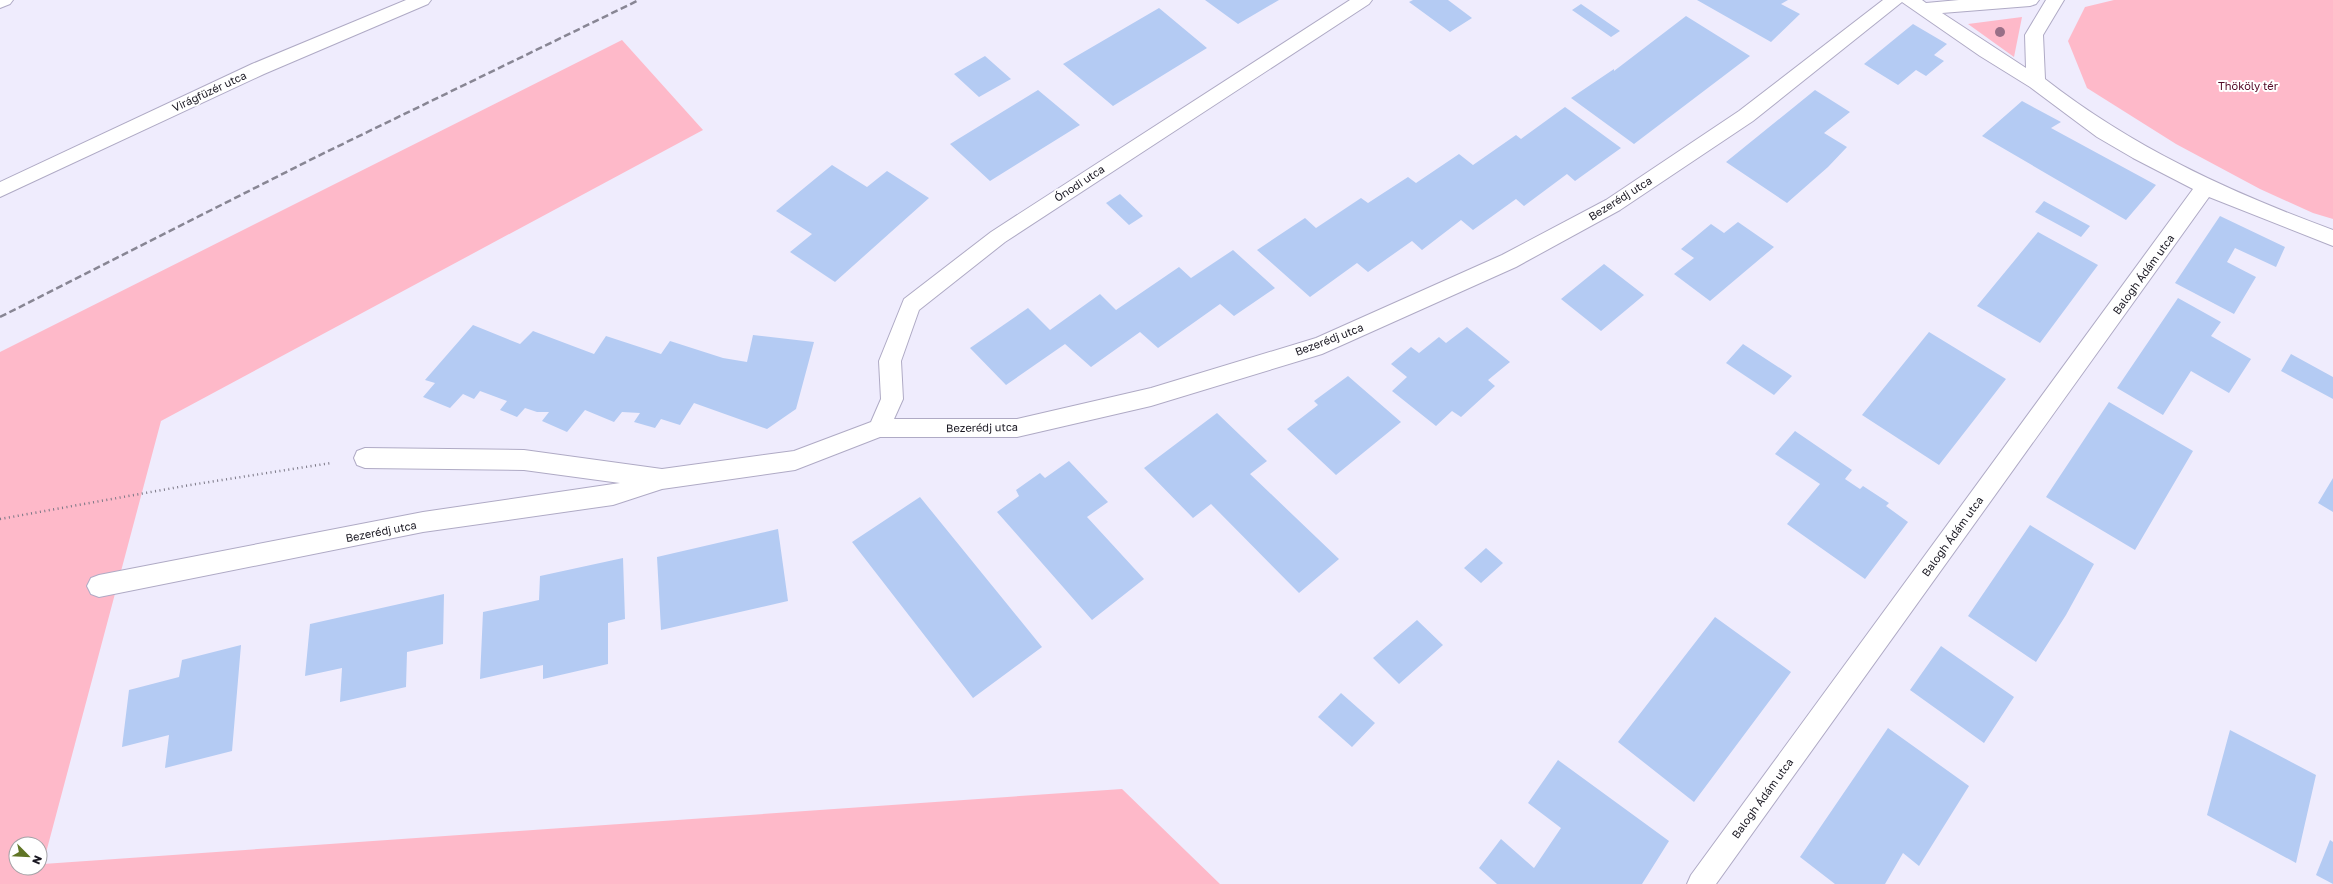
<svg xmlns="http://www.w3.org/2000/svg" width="2333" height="884" font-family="'Golos Text',sans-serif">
	<rect width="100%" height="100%" fill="#efecfd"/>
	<!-- green -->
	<path fill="#feb9c9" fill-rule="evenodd" d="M2114,0H2333V219L2313,213L2260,189L2176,144L2087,88L2068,41L2085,7Z
		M2022,17L2014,57L1968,24Z
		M622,40L703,130L161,421L43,864L1122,789L1220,884H0V352ZM16,844H40V868H16Z"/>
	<!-- building -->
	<path fill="#b4cbf3" d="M1205,0H1279L1238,24Z
		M1413,0H1448L1472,18L1450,32L1409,2Z
		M1697,0H1788L1781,4L1800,14L1771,42Z
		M1581,4L1620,31L1611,37L1572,10Z
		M1159,8L1207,48L1113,106L1063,64Z
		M1686,16L1750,56L1634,144L1571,98L1614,69V71Z
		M1913,24L1947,44L1934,55L1944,61L1926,76L1916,70L1898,85L1864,64Z
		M985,56L1011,79L979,97L954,74Z
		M1038,90L1080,125L990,181L950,144Z
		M1815,90L1850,112L1824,133L1847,147L1828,167L1787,203L1726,162Z
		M2022,101L2061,122L2051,128L2156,185L2126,220L1982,136Z
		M1565,107L1621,148L1575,181L1567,174L1524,206L1516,199L1473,230L1461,220L1422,250L1412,241L1368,272L1357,263L1310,297L1257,250L1305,218L1316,228L1361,198L1368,203L1408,177L1416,183L1459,154L1473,165L1516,135L1521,139Z
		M832,165L867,187L887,171L929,198L835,282L790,252L812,234L776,211Z
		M1120,194L1143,216L1129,225L1106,203Z
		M2044,201L2090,226L2081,237L2035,212Z
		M2220,216L2285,247L2276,267L2235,248L2227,262L2256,277L2234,314L2175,283Z
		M1738,222L1774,247L1710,301L1674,274L1694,258L1681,249L1711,224L1724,233Z
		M2038,232L2098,265L2040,343L1977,306Z
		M1233,250L1275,288L1234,316L1220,304L1158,348L1140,332L1091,367L1065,344L1006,385L970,348L1028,308L1050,330L1100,294L1116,310L1179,267L1191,278Z
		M1604,264L1644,295L1601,331L1561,299Z
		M2178,298L2221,322L2211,336L2251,359L2229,393L2191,371L2163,415L2117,388Z
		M473,325L520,344L533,331L594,354L606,336L661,354L670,341L723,358L747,362L753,335L814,342L796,409L767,429L694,403L680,425L661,419L655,428L634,422L640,413L622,412L614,422L585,410L567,432L542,421L549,412H537L525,408L517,417L500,410L507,401L480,391L474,399L463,394L450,408L423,397L435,383L425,380Z
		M1467,327L1510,362L1488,380L1495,386L1461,417L1452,411L1436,426L1392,391L1407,377L1391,364L1411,347L1419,353L1439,337L1446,343Z
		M1929,332L2006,379L1939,465L1862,415Z
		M1743,344L1792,376L1774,395L1726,363Z
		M2291,354L2333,377V399L2281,371Z
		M1348,376L1401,422L1336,475L1287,429L1318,405L1314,401Z
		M2109,402L2193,451L2135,550L2046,497Z
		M1217,413L1267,461L1250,474L1339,559L1299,593L1211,504L1193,518L1144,468Z
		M1795,431L1852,470L1845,479L1860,489L1863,486L1889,503L1886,506L1908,522L1865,579L1787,524L1820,484L1775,454Z
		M1069,461L1108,502L1087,517L1144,579L1092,620L997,512L1019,496L1016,490L1040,473L1045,478Z
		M2333,478V512L2318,503Z
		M920,497L1042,647L973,698L852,542Z
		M2030,525L2094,564L2066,615L2036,662L1968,616Z
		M778,529L788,601L661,630L657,557Z
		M1486,548L1503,563L1481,583L1464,568Z
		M623,558L625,619L608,623V664L543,679V665L480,679L483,612L539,600L540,576Z
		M444,594L443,644L407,652L406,687L340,702L342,668L305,676L310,624Z
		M1715,617L1791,672L1694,802L1618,742Z
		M1417,620L1443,645L1399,684L1373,658Z
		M241,645L232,751L165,768L169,735L122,747L129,690L179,677L182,660Z
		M1941,646L2014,697L1984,743L1910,690Z
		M1341,693L1375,723L1352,747L1318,717Z
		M1888,728L1969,786L1919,866L1903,853L1885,884H1835L1800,857Z
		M2230,730L2316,775L2296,863L2207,815Z
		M1558,760L1669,841L1642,884H1497L1479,868L1501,839L1534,868L1561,828L1528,803Z
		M2330,840L2333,842V884L2316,875Z"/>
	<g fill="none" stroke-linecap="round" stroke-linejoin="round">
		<!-- lane casing -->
		<g stroke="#afaac5" stroke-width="2">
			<path id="lane" d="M0,0H13L10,4L0,8Z
				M406,0H431L428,4L264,74L0,197V182L252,64Z"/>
		</g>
		<!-- street casing -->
		<g stroke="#afaac5" stroke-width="2">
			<path id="street" d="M1350,0H1372L1369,4L1005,242L919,310L901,361L903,399L894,419H1017L1151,388L1316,338L1502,255L1606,200L1739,111L1883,0H1922L1926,3L1959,0H2039L2036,4L2030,6L1942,13L2026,68L2025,35L2046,0H2064L2043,35L2045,79C2132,147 2229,192 2333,230V246L2209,197L1716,884H1687L1691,875L2193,189L2133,158L2097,137L2030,87L1980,56L1902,2L1753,121L1620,210L1516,267L1322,354L1151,406L1017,437H880L795,470L662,489L613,505L423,532L99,597L91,594L87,586L91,578L99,575L423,512L620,483L524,470L365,468L357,465L354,458L357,451L365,448L524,450L662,469L794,451L871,422L881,399L879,361L904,299L991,232Z"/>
		</g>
		<!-- path -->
		<path stroke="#7a7785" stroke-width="2.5" stroke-dasharray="1 3.5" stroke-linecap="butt" d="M0,519L190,485L331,463"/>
		<!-- lane -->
		<use href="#lane" fill="#fff" fill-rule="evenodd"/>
		<!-- street -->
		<use href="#street" fill="#fff" fill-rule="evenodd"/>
		<!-- rail -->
		<path stroke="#888694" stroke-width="2.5" stroke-dasharray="7 3.5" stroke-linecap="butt" d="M0,317L318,156L639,0"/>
	</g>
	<!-- trees -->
	<circle fill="#996f87" cx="2000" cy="32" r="5"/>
	<g text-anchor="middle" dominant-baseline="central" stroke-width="4" stroke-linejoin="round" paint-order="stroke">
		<!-- park labels -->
		<g font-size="11" fill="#520926" stroke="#fff">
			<text x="2248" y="85">Thököly tér</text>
		</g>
		<!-- street labels -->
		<g font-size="11" fill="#191721" stroke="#fff">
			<text transform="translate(209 91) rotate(-25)">Virágfüzér utca</text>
			<text transform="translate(1079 183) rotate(-33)">Ónodi utca</text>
			<text transform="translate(1620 198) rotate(-32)">Bezerédj utca</text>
			<text transform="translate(2143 274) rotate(-54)">Balogh Ádám utca</text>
			<text transform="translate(1329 339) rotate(-21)">Bezerédj utca</text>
			<text transform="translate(982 427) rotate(-1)">Bezerédj utca</text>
			<text transform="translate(381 531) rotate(-11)">Bezerédj utca</text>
			<text transform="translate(1952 536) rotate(-54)">Balogh Ádám utca</text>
			<text transform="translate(1762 798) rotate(-54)">Balogh Ádám utca</text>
		</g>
	</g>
	<!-- north arrow -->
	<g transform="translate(28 856) rotate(114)"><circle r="19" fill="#ffffff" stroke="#a3a2a6"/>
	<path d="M0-3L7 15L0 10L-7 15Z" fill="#607525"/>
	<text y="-6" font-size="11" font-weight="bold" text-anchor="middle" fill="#191721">N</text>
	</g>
</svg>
